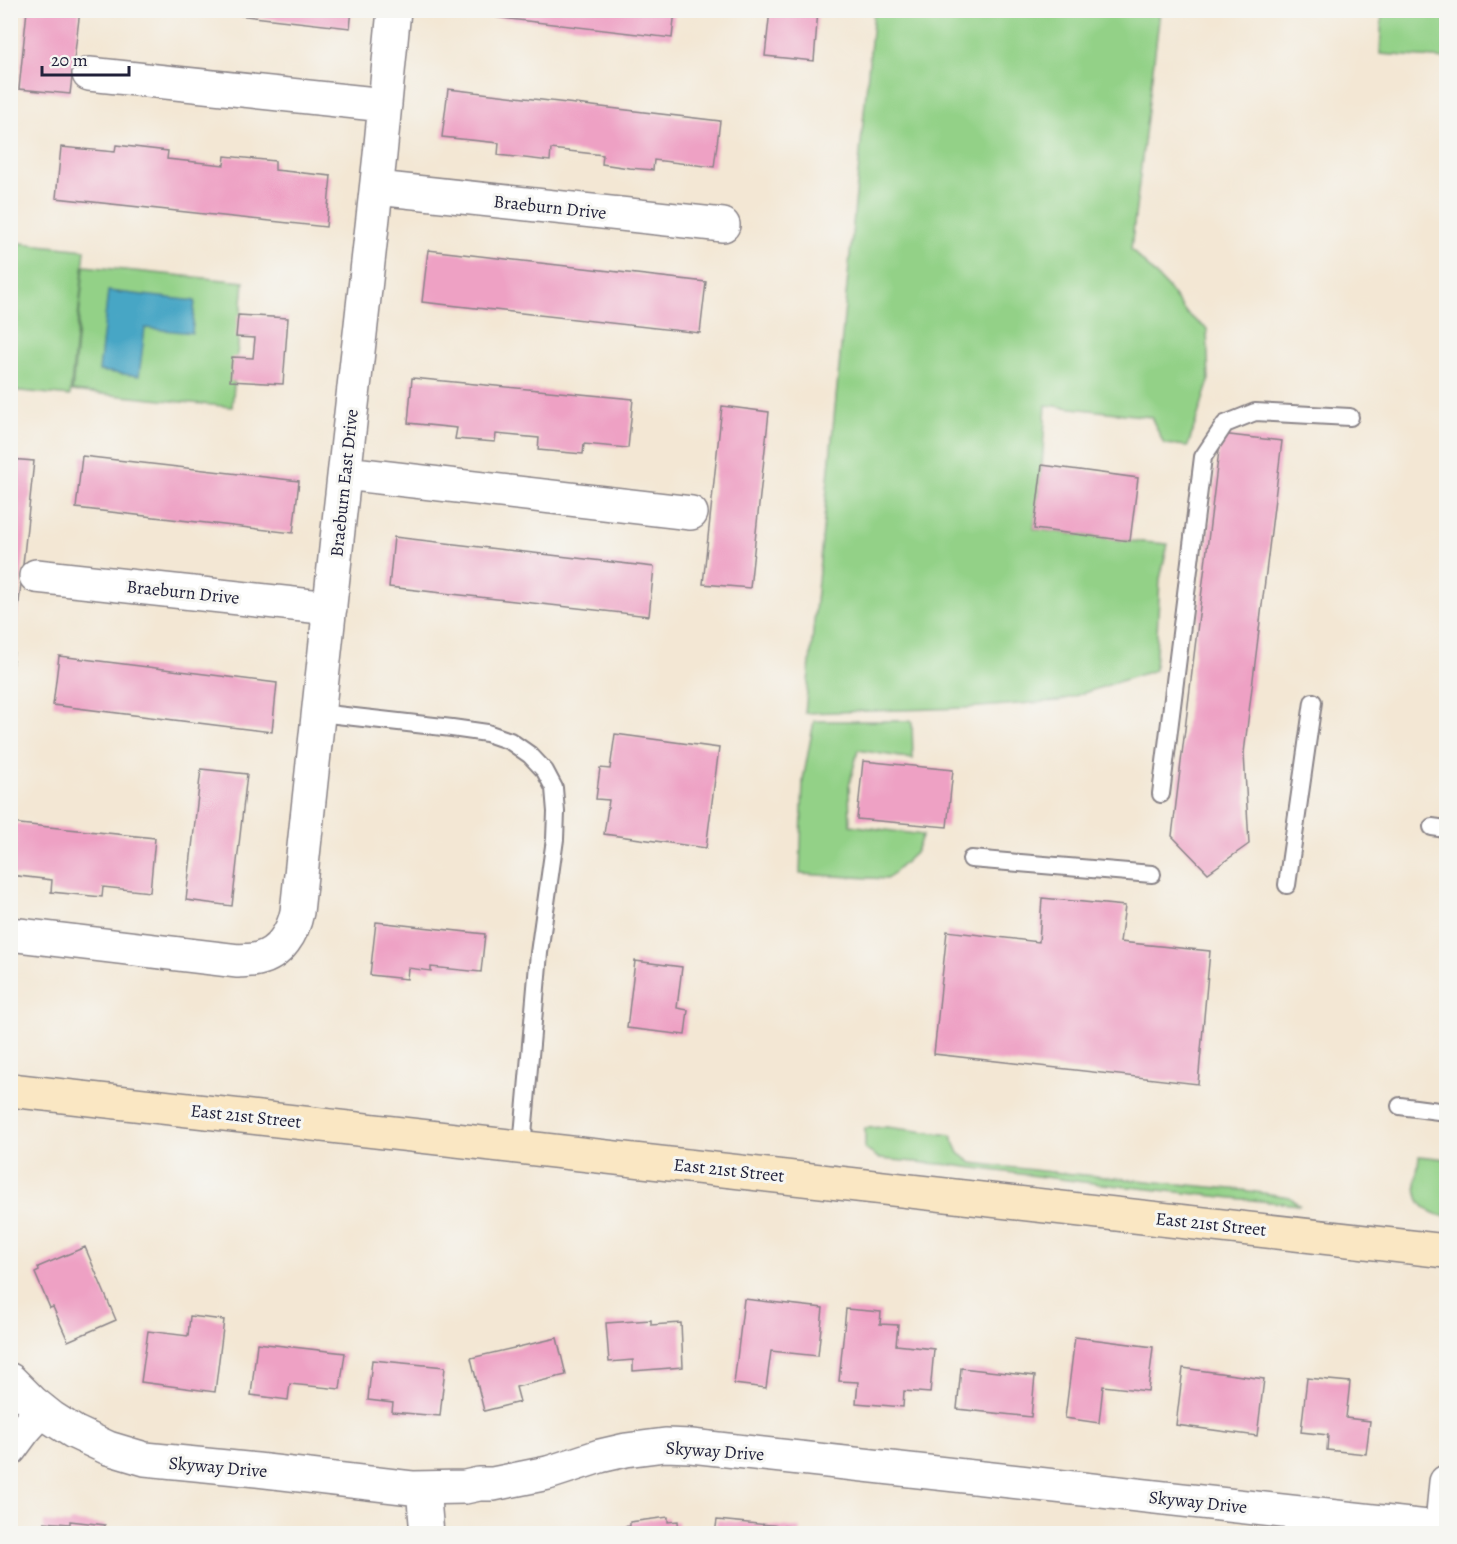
<svg xmlns="http://www.w3.org/2000/svg" width="1457" height="1544" font-family="Alegreya,serif">
	<rect width="100%" height="100%" fill="#f6f6f2"/>
	<filter id="ink" filterUnits="userSpaceOnUse"><feTurbulence type="fractalNoise" baseFrequency=".0167" numOctaves="2"/><feDisplacementMap in="SourceGraphic" scale="12" xChannelSelector="R" yChannelSelector="G"/><feConvolveMatrix kernelMatrix="1 2 1 2 8 2 1 2 1" color-interpolation-filters="sRGB"/></filter>
	<filter id="wash" filterUnits="userSpaceOnUse"><feTurbulence type="fractalNoise" baseFrequency=".008" numOctaves="4" result="noise"/><feDisplacementMap in="SourceGraphic" scale="24" xChannelSelector="R" yChannelSelector="G"/><feGaussianBlur stdDeviation="1.35" result="paint"/><feColorMatrix in="noise" values="0 0 0 0 0 0 0 0 0 0 0 0 0 0 0 0 0 1.4 0 .05"/><feComposite in="paint" operator="in"/></filter>
	<g filter="url(#wash)">
		<rect width="100%" height="100%" fill="#f3e7d4"/>
		<!-- green -->
		<path fill="#93d187" stroke="#5a7a61" stroke-width="1.5" d="M874,11H1160L1131,249L1168,288L1187,314L1207,329L1209,381L1188,446L1164,444L1151,417L1046,405L1042,465L1034,529L1130,541L1168,544L1160,579L1155,670L1059,701L966,708L805,713Z
			M1382,11H1446V59L1380,54Z
			M11,242L85,250L70,396L11,390Z
			M84,266L244,282L232,407L72,391Z
			M814,721H912L913,759L858,750L849,786L850,825L923,835L915,853L887,879L800,874L803,780Z
			M886,1127L951,1135L959,1153L972,1163L1042,1171L1242,1190L1290,1197L1299,1205L1083,1182L951,1165L880,1159L865,1149V1128Z
			M1419,1156L1446,1159V1217C1408,1209 1416,1186 1419,1156Z"/>
		<!-- water -->
		<path fill="#46a6c5" stroke="#346480" stroke-width="1.5" d="M108,291L195,301L192,333L145,328L139,376L99,371Z"/>
		<g id="blocks">
			<!-- building -->
			<path fill="#eea1c4" d="M27,10H80L70,94L19,89Z
				M211,10H352L350,28L211,12Z
				M450,10H675L672,38L450,12Z
				M770,10H818L814,61L765,56Z
				M448,89L720,121L714,167L654,160L653,170L629,168L602,164L603,155L551,149L550,161L498,155L499,143L442,137Z
				M116,145L168,151L167,159L224,165L225,156L275,161V170L331,176L326,227L56,198L61,147L115,152Z
				M428,250L706,282L700,333L422,302Z
				M238,315L288,318L283,384L230,381L232,357L253,358L255,338L236,337Z
				M412,378L633,399L628,448L584,444L583,454L538,450L539,438L496,434L495,442L455,439L457,428L408,423Z
				M722,406L769,412L750,588L703,584Z
				M1221,434L1282,441L1244,753L1249,844L1208,873L1172,836Z
				M82,456L299,481L293,533L76,508Z
				M10,459L34,461L12,668H10Z
				M1042,465L1138,478L1130,541L1034,529Z
				M394,537L654,567L649,616L389,587Z
				M59,656L277,683L272,732L53,705Z
				M615,734L719,748L706,848L604,834L609,800L596,799L600,768L610,769Z
				M863,761L953,770L947,827L857,819Z
				M201,769L247,774L232,906L186,900Z
				M10,823L155,838L150,892L103,887L102,897L51,892L52,880L10,875Z
				M1042,898L1125,906L1120,942L1210,951L1198,1084L934,1054L947,931L1039,942Z
				M376,922L485,934L481,972L431,967V971L408,968L407,979L370,975Z
				M635,961L682,967L677,1008L688,1010L685,1035L627,1028Z
				M85,1247L116,1320L68,1341L53,1307L50,1308L35,1273L39,1271L38,1267Z
				M744,1299L823,1308L818,1356L771,1351L766,1388L734,1384Z
				M846,1309L881,1312L880,1324L898,1325L896,1345L934,1349L930,1393L904,1391L903,1407L856,1403L858,1382L839,1381Z
				M190,1316L224,1320L215,1392L141,1382L148,1331L188,1336Z
				M651,1320V1325L681,1323L683,1367L633,1371V1360L609,1362L606,1323Z
				M1075,1337L1153,1347L1148,1391L1103,1386L1099,1423L1065,1418Z
				M557,1338L566,1375L516,1387L520,1402L484,1411L471,1358Z
				M257,1343L345,1353L340,1389L290,1384L288,1400L251,1395Z
				M372,1360L445,1367L440,1416L392,1412L393,1403L368,1400Z
				M961,1368L1035,1376L1031,1417L957,1409Z
				M1183,1368L1264,1379L1257,1436L1176,1425Z
				M1307,1378L1350,1382L1346,1418L1370,1421L1366,1454L1327,1450L1328,1435L1301,1432Z
				M668,1517V1522L678,1521L679,1534H598V1530L630,1526V1522Z
				M717,1520L801,1528L800,1534H715Z
				M70,1521L105,1525V1530L122,1532V1534H43L44,1522L70,1524Z"/>
		</g>
	</g>
	<g filter="url(#ink)">
		<use href="#blocks" fill-opacity="0" stroke="#8a8488" stroke-width="1.5"/>
		<g fill="none" stroke-linecap="round" stroke-linejoin="round">
			<!-- lane casing -->
			<g stroke="#8a8488" stroke-width="20">
				<path id="lane" d="M319,713L452,728L487,733L510,741L530,755L545,771L554,788L556,812L555,839L539,953L522,1147
					M1161,794L1203,457L1225,424L1255,412L1350,417
					M1432,827L1446,829
					M971,859L1152,874
					M1287,885L1313,702
					M1400,1106L1446,1112"/>
			</g>
			<!-- street casing -->
			<g stroke="#8a8488" stroke-width="36">
				<path id="street" d="M89,74L385,105
					M377,188L723,225
					M345,473L691,513
					M36,576L330,608
					M10,934L238,961C244,960 251,961 258,959C280,954 293,932 297,912L338,530L380,155L394,10
					M10,1380L32,1402L52,1418L74,1432L108,1448L145,1459L257,1470L412,1488L465,1487L479,1484H493L548,1473L600,1456L626,1450L665,1445L691,1446L1446,1529
					M10,1449L24,1430L42,1410
					M423,1488L427,1534
					M1441,1534L1446,1482"/>
			</g>
			<!-- secondary casing -->
			<g stroke="#8a8488" stroke-width="36">
				<path id="secondary" d="M10,1090L1446,1251"/>
			</g>
			<!-- lane -->
			<use href="#lane" stroke="#fff" stroke-width="16"/>
			<!-- street -->
			<use href="#street" stroke="#fff" stroke-width="33"/>
			<!-- secondary -->
			<use href="#secondary" stroke="#fae7c3" stroke-width="33"/>
		</g>
	</g>
	<g text-anchor="middle" dominant-baseline="central" stroke-width="6" stroke-linejoin="round" paint-order="stroke">
		<!-- street labels -->
		<g font-size="18" fill="#22223b" stroke="#f6f6f2">
			<text transform="translate(550 207) rotate(6)">Braeburn Drive</text>
			<text transform="translate(344 483) rotate(-84)">Braeburn East Drive</text>
			<text transform="translate(183 592) rotate(6)">Braeburn Drive</text>
			<text transform="translate(246 1116) rotate(6)">East 21st Street</text>
			<text transform="translate(729 1170) rotate(6)">East 21st Street</text>
			<text transform="translate(1211 1224) rotate(6)">East 21st Street</text>
			<text transform="translate(715 1451) rotate(4)">Skyway Drive</text>
			<text transform="translate(218 1467) rotate(5)">Skyway Drive</text>
			<text transform="translate(1198 1502) rotate(6)">Skyway Drive</text>
		</g>
	</g>
	<!-- margin -->
	<rect width="1457" height="1544" fill="none" stroke="#f6f6f2" stroke-width="36"/>
	<!-- scale -->
	<path d="M42 66v9h87v-9" fill="none" stroke="#22223b" stroke-width="3"/>
	<text x="51" y="66" font-size="18" fill="#22223b" stroke="#f6f6f2" stroke-width="4.5" paint-order="stroke">20 m</text>
</svg>
